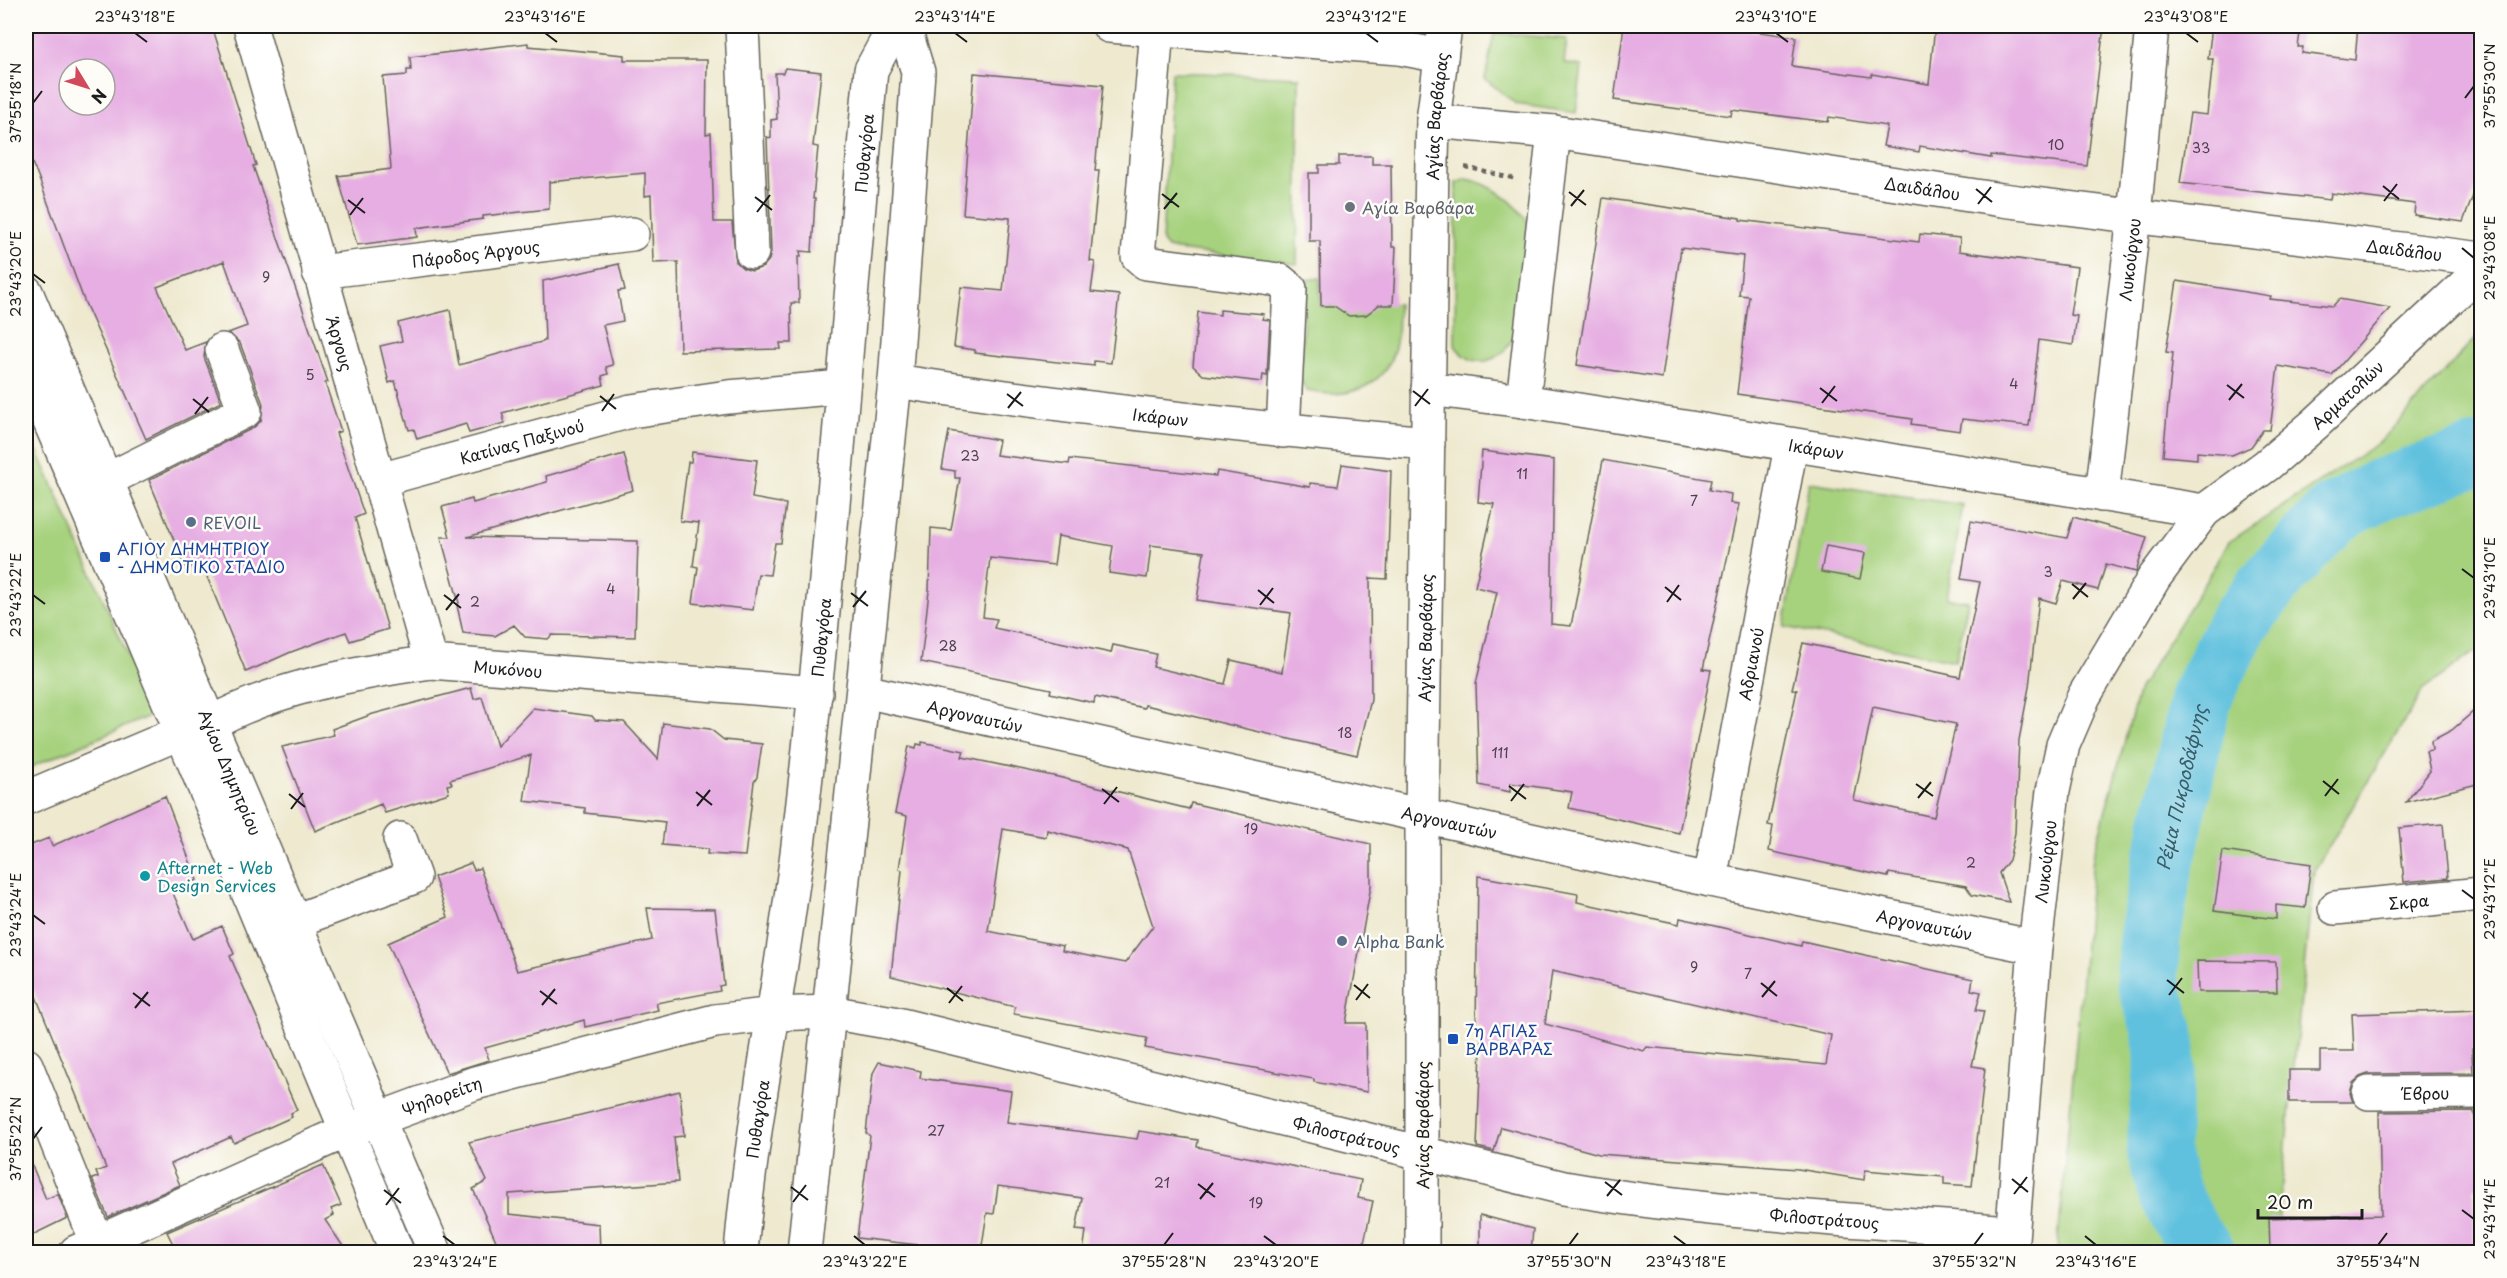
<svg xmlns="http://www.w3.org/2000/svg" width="2507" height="1278" font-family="'Playpen Sans',sans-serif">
	<rect width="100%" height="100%" fill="#fdfcf7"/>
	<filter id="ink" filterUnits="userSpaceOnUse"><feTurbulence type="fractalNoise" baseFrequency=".0167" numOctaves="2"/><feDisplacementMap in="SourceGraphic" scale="12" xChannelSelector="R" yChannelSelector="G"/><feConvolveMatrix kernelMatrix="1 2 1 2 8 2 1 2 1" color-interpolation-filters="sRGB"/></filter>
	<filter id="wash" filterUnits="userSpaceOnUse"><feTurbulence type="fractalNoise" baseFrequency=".008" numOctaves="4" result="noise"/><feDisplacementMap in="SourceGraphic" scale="24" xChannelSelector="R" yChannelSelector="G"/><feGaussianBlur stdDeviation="1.35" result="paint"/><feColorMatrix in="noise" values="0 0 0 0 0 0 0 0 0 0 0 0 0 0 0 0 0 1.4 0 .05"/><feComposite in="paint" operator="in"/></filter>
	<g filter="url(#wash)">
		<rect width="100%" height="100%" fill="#eee9cf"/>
		<!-- green -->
		<path fill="#a6d17d" stroke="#61764c" stroke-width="1.5" d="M1494,33L1567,39L1564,63L1582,66L1576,113L1516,104L1485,79Z
			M1172,72L1299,77L1297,264L1177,250L1167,248L1162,242Z
			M1467,179C1490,183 1518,203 1529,224L1516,332C1504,360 1477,374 1455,346L1456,183Z
			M1320,278L1321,306L1398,304C1397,319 1399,337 1394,351C1382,391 1343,399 1307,391L1300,380L1306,280Z
			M2481,332V647L2423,690L2314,871L2275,1252H2057L2093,857L2139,689L2229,542L2381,441Z
			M26,425L154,714L26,769Z
			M1809,482L1963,505L1947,598L1968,601L1956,661L1784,627Z"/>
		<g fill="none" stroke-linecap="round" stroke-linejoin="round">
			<!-- river -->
			<path stroke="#60c1de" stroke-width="62" id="s1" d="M2204,1252L2193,1239L2168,1190L2158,1151L2159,1119L2165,1070L2163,1031L2147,980L2149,941L2161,872L2201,697L2239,622L2278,573L2334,514L2379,490L2482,454"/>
		</g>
		<g id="blocks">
			<!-- building -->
			<path fill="#e6aee2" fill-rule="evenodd" d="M26,26H212L256,165L253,166L328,382L325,383L341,431L336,433L364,514L355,518L388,629L350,641L346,632L291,652L246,672L201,562L186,569L149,480L253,428L261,421L263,404L240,343L228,333L247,326L224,261L157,287L185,350L206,342L204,357L221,402L146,439L85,303L38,176L26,150ZM69,69H105V105H69Z
				M1624,26H1739L1738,29L1796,37L1792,66L1871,77L1872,74L1929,84L1935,26H2104L2087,166L1991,155V158L1920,146L1919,152L1883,146L1887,126L1829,117L1828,122L1732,110L1731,116L1614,100Z
				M2212,26H2301L2298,47H2303L2302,53L2355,60L2358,26H2481V175L2463,222L2414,215L2415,204L2331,193L2330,200L2180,183L2190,113L2207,115L2213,59H2208Z
				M528,43V46L624,55V60H707L706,134L711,133L714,222H732L736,262L743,268L752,271L763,267L769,260L771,252L767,137L771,138V120L777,119L775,73H783L785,68L821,72L813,146L818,147L813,199H815L812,252L800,251L801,257H798L799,303H791L792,343H780L781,349L680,351L678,262L653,263L651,195L645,196V173L549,182V209L483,216V219L416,228L417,237L357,245L338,176L391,169L383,77L407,75V70H411L410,57Z
				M974,73L1103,85L1095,171H1099L1090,261L1095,262L1091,292L1119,295L1111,363L1094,361V366L975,353V350L954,347L961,287L1003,291L1010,221V218L963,214Z
				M1339,156H1372V164H1391L1392,247H1396L1393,305H1379L1366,315L1349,316L1334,306H1321L1320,241H1309V173H1319V165H1339Z
				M1603,198L1740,218V220L1919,242L1920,234L1960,238L1959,251L2077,267L2070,315L2077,316L2073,345L2039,340L2029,426L1962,419L1960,431L1911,424L1912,419L1737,394L1749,296L1739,295L1743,256L1681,248L1662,378L1577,365Z
				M619,264L625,290L618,291L623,321L603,325L613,365L606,367L608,374L602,376L604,385L502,413L505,423L469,433L466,424L417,439L414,429L409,430L395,381L389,383L380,346L402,341L398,323L450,310L459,365L545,341L543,281Z
				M2177,281L2271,296L2270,299L2333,306L2339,299L2390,308L2332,375L2278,366L2270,430H2263L2251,447L2232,455L2197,452V459L2163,456L2173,353L2166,352Z
				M1220,310L1264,314L1263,319L1270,320L1267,376L1263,375L1262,382L1203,375L1193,366L1198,312L1220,315Z
				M949,431L999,440L996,455L1069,464L1070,459L1216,476L1217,471L1310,487V483L1338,486L1342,464L1391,471L1387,579L1370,578L1371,700L1357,755L1145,705L1144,708L1095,697L1094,703L1050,693L1051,689L921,662L929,591L931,528L951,530L960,478H955V471L942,469ZM1058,536L1113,546L1109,573L1147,578L1151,545L1204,552L1197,600L1291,613L1282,672L1231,660L1225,684L1153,667L1156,654L1113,645L1111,653L994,628L997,619L983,617L990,558L1054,565Z
				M1482,451L1554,460L1551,624L1571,626L1603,460L1711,480L1709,490L1731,494L1730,503L1739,504L1703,669L1711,670L1679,833L1569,808L1572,792L1510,783V792L1479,785L1476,684L1497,592L1475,587L1494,504L1478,502Z
				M692,452L757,460L752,498L786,504L781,543H775L770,575L758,574L753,610L693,603L698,567L693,566L699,523L680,521L688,462H691Z
				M624,454L633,490L467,537L638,541L635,637L552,635L548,639L525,637L514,625L495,636L463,633L457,605L459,603L441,537H450L442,507L472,499L473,503L547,482L546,476Z
				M2073,517L2147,537L2136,572L2106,564L2098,590L2063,581L2056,603L2039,598L2029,687L2019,740L2015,833L2009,860L1999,873L2009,902L1972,895L1966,886L1889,873L1888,877L1769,851L1773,826L1768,825L1797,690L1792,689L1803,643L1960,677L1980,582L1961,579L1971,521L2067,538ZM1873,707L1956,724L1934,817L1854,800Z
				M1826,546L1865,553L1860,579L1821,572Z
				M471,688L474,699L482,697L497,746L533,708L592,716L595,720L624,722L658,759L663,723L710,729L724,740L762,744L757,777L754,782L745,856L707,854L708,849L662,845L665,822L585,813V808L524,801L531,755L450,780L452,784L447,785L449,793L385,813L381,804L315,831L282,747L334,735L332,729L373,714Z
				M2481,705V783L2406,802L2430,771L2426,751L2432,750L2431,741L2452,730Z
				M922,742L964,751L962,757L1058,777L1189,809L1191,803L1371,844V886L1346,1023H1366L1367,1092L1314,1082V1079L1145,1048L1147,1038L1014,1014L1015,1007L891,976L902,870L899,869L907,816L895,813L909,746L916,748L917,744L922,745ZM1003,829L1046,837L1047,830L1128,850L1153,926L1125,963L1062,951L1063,946L988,931Z
				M165,796L197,880L172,891L193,939L222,926L234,954L230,956L297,1110L291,1113L292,1117L234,1143L231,1137L171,1164L180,1185L108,1217L92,1179L98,1177L96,1172L106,1168L26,972V847L49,838L52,846Z
				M2443,824L2448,878L2404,882L2399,828Z
				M2223,851L2311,864L2305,908L2276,905V919L2214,911Z
				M471,863L474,870L480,868L517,971L652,940L647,908L715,909L724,985L719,986L720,991L656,1003L658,1010L585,1027L584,1020L485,1048L489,1060L447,1073L388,943L448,917L434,877Z
				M1478,876L1578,894L1577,902L1679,924L1680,918L1801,946L1802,941L1973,979L1971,990L1981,992L1976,1010L1984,1011L1972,1066L1985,1068L1972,1186L1944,1184V1177L1865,1170L1864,1180L1798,1169L1599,1154L1501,1127L1494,1151L1477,1147L1482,1026L1476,1025ZM1552,971L1831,1035L1826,1065L1647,1047L1644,1051L1545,1024Z
				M2197,961L2276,962L2277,992H2198Z
				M2481,1010V1049H2472L2473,1073L2368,1074L2360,1077L2353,1083L2350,1093L2353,1102H2289V1070H2320V1051H2354L2352,1014Z
				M879,1062L921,1071L920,1078L1011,1091L1007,1122L1137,1139L1139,1131L1198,1140L1197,1147L1361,1180L1358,1198L1373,1201L1362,1252H1083L1086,1231L1076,1230L1082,1198L998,1186L994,1214L987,1213L981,1252L857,1238L870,1136L866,1133L873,1073Z
				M680,1091L684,1136L674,1137L678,1182L509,1194V1214L599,1224L600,1252H501L473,1189L487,1181L469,1142Z
				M2474,1111L2475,1120H2481V1187L2474,1188V1252H2270L2269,1218L2381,1215L2379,1112Z
				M26,1151L46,1199L58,1194L67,1218L26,1238Z
				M323,1165L341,1205L331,1209L334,1215L325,1220L347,1252H177L167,1232Z
				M1480,1215L1533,1229L1531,1252H1480Z"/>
		</g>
	</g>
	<g filter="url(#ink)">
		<use href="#blocks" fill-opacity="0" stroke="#66645b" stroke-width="1.5"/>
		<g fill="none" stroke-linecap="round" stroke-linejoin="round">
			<!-- minor casing -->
			<g stroke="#66645b" stroke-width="36">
				<g id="minor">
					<path id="s2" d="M250,26L431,662"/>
					<path d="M742,26L752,252"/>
					<path d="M1109,26L1399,48L1441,56"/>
					<path d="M1157,29L1138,256L1146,263L1279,280L1290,289L1283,431"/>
					<path id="s3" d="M1433,121L1554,132L2002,200L2482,259"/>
					<path id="s4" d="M319,272L632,234"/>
					<path id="s5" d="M895,381C1072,408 1249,428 1428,443"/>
					<path id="s6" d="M1428,389L1523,401L2204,511"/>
					<path d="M1523,401L1554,132"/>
					<path d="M107,480L245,411L222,350"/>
					<path id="s7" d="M380,480L631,411L728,397L842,387"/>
					<path id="s8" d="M2102,495L2134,216L2152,26"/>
					<path id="s9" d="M864,691L1710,880L2035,947"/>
					<path id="s10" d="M209,724C275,687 357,673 431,662L816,693"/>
					<path d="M26,798L182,732"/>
					<path id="s11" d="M1710,880L1791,446"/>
					<path id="s12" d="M2335,908L2482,894"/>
					<path d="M268,931L414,877L400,839"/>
					<path d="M26,1065L101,1252"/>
					<path id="s13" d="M2369,1093L2482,1092"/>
					<path id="s14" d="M76,1252L346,1131L475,1083L715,1021L774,1014L829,1012L893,1023L1564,1188C1712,1214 1862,1220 2012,1232"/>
					<path id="s15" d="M741,1252C753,1108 785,965 801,820C830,571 848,320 871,70L895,26"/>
					<path d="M804,1252L895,381L918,72L904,26"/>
					<path id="s16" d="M1422,1252V814L1432,160L1433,121L1445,26"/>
					<path id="s17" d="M2011,1252L2035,947L2053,791L2063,745L2084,696L2154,578L2204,511L2267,465L2315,424L2482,269"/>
				</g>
			</g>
			<!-- major casing -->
			<g stroke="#66645b" stroke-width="36">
				<g id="major">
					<path id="s18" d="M26,292C163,611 298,932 435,1252"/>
					<path d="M26,367C154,660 274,957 397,1252"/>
				</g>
			</g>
			<!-- path -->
			<path stroke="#66645b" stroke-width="4" stroke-dasharray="4.5 4.5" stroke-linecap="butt" d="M1465,167L1516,179"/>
			<!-- minor -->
			<use href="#minor" stroke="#fff" stroke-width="33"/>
			<!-- major -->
			<use href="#major" stroke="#fff" stroke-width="33"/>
		</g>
	</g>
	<!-- ticks -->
	<path fill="none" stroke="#1c1c1c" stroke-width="2" d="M135,33L147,42M545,33L557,42M955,33L967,42M1366,33L1378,42M1776,33L1788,42M2186,33L2198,42M2465,98L2474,86M33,103L42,91M2383,186L2399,199M1976,189L1992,202M1569,192L1586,205M1162,194L1179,207M755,197L772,210M348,200L365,213M2384,201L2397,184M1978,204L1991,187M1571,206L1584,190M1164,209L1177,193M757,212L770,195M350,215L363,198M2462,248L2474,258M33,274L45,283M2227,385L2244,398M1820,388L1837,401M1413,391L1430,404M1007,394L1023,406M600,396L616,409M193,399L209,412M2229,400L2242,384M1822,403L1835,386M1415,406L1428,389M1008,408L1021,392M602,411L614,394M195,414L208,397M2462,569L2474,578M2072,584L2088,597M1665,587L1681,600M1258,590L1274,603M851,593L868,606M33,595L45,604M444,595L461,608M2073,599L2086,583M1667,602L1679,585M1260,605L1273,588M853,607L866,591M446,610L459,594M2323,781L2339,794M1916,784L1933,796M1509,786L1526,799M1102,789L1119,802M696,792L712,805M289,794L305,807M2325,796L2338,779M1918,798L1931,782M1511,801L1524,784M1104,804L1117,787M697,806L710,790M291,809L303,793M2462,890L2474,899M33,915L45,924M2167,980L2184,993M1761,983L1777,996M1354,985L1370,998M947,988L963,1001M540,991L557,1004M133,993L150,1006M2169,995L2182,978M1762,997L1775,981M1356,1000L1368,984M949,1003L962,986M542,1005L555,989M135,1008L148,992M33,1139L42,1127M2012,1179L2028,1192M1605,1182L1622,1195M1198,1184L1215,1197M791,1187L808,1200M384,1190L401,1203M2014,1194L2027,1177M1607,1196L1620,1180M1200,1199L1213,1183M793,1202L806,1185M386,1205L399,1188M2462,1210L2474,1219M443,1236L455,1245M854,1236L865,1245M1264,1236L1276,1245M1674,1236L1686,1245M2085,1236L2096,1245M1164,1245L1173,1233M1569,1245L1578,1233M1974,1245L1983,1233M2378,1245L2387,1233"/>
	<!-- markers -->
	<circle fill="#6b7280" stroke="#fdfcf7" stroke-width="2" cx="1350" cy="207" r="6"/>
	<g fill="#5c6f8a" stroke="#fdfcf7" stroke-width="2">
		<circle cx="191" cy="522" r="6"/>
		<circle cx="1342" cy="941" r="6"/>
	</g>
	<g fill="#1a4fb4" stroke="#fdfcf7" stroke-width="2">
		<rect x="99" y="551" width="12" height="12" rx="3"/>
		<rect x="1447" y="1033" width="12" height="12" rx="3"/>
	</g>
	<circle fill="#0f9aa8" stroke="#fdfcf7" stroke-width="2" cx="145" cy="876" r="6"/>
	<g text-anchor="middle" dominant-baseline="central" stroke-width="5" stroke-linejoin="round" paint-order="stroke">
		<!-- number labels -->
		<g font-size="14" fill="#4e404e">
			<text x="2056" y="144">10</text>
			<text x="2201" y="147">33</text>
			<text x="266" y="276">9</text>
			<text x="310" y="374">5</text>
			<text x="2014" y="383">4</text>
			<text x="970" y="455">23</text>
			<text x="1522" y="473">11</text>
			<text x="1694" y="500">7</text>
			<text x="2048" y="571">3</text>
			<text x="611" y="588">4</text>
			<text x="475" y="601">2</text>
			<text x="948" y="645">28</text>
			<text x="1345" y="732">18</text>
			<text x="1500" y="752">111</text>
			<text x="1251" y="828">19</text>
			<text x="1971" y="862">2</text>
			<text x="1694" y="966">9</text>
			<text x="1748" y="973">7</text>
			<text x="936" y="1130">27</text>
			<text x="1162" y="1182">21</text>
			<text x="1256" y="1202">19</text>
		</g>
		<!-- street labels -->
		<g font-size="16" fill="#1c1c1c" stroke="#fdfcf7">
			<text stroke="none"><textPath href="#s16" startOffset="1136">Αγίας Βαρβάρας</textPath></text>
			<text stroke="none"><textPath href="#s15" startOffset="1106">Πυθαγόρα</textPath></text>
			<text stroke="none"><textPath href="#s3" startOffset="494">Δαιδάλου</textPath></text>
			<text stroke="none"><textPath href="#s3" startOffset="980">Δαιδάλου</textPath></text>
			<text stroke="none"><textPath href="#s4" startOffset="158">Πάροδος Άργους</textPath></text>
			<text stroke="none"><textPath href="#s8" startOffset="237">Λυκούργου</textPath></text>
			<text stroke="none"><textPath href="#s2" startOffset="330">Άργους</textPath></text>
			<text stroke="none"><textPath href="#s17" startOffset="969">Αρματολών</textPath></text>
			<text stroke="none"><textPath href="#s5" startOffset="268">Ικάρων</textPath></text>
			<text stroke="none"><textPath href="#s7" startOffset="147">Κατίνας Παξινού</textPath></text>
			<text stroke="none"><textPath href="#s6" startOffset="393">Ικάρων</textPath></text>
			<text stroke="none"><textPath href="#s15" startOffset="620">Πυθαγόρα</textPath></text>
			<text stroke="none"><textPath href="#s16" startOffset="614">Αγίας Βαρβάρας</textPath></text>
			<text stroke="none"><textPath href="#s11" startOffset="220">Αδριανού</textPath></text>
			<text stroke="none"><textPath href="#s10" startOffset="309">Μυκόνου</textPath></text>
			<text stroke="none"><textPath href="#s9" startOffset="114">Αργοναυτών</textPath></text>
			<text stroke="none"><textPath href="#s18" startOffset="522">Αγίου Δημητρίου</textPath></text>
			<text stroke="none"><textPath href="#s9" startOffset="600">Αργοναυτών</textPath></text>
			<text stroke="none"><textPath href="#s17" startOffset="392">Λυκούργου</textPath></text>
			<text stroke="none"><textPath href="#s12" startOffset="74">Σκρα</textPath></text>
			<text stroke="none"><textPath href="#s9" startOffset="1086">Αργοναυτών</textPath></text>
			<text stroke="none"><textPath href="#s13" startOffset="57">Έβρου</textPath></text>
			<text stroke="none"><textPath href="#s14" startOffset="398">Ψηλορείτη</textPath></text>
			<text stroke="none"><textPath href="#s15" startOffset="134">Πυθαγόρα</textPath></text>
			<text transform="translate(1422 1125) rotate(-90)">Αγίας Βαρβάρας</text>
			<text stroke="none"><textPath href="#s14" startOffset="1328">Φιλοστράτους</textPath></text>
			<text stroke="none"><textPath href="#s14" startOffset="1814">Φιλοστράτους</textPath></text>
		</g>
		<!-- worship labels -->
		<g font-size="16" fill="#5b616d" stroke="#fdfcf7" text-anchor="start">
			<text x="1362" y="207">Αγία Βαρβάρα</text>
		</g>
		<!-- service labels -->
		<g font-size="16" fill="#4e5e75" stroke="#fdfcf7" text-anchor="start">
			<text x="203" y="522">REVOIL</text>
			<text x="1354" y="941">Alpha Bank</text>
		</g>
		<!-- transit labels -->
		<g font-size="16" fill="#164399" stroke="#fdfcf7" text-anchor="start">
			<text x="117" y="548">ΑΓΙΟΥ ΔΗΜΗΤΡΙΟΥ<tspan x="117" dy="18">- ΔΗΜΟΤΙΚΟ ΣΤΑΔΙΟ</tspan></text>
			<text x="1465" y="1030">7η ΑΓΙΑΣ<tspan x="1465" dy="18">ΒΑΡΒΑΡΑΣ</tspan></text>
		</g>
		<!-- culture labels -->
		<g font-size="16" fill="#0d838f" stroke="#fdfcf7" text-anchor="start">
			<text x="157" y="867">Afternet - Web<tspan x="157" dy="18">Design Services</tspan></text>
		</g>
		<!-- water labels -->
		<g font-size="18" font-style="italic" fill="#375e6a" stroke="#fdfcf7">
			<text stroke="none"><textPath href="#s1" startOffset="482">Ρέμα Πικροδάφνης</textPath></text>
		</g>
	</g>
	<!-- margin -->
	<rect width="2507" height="1278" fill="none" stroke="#fdfcf7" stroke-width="66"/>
	<!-- north arrow -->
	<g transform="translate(87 87) rotate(128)"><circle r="28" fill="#fdfcf7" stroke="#a3a29f" stroke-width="1.5"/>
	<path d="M0-4.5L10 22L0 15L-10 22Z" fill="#d1495b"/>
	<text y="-9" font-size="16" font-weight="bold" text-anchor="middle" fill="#1c1c1c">N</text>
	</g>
	<!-- scale -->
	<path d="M2258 1209v9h104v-9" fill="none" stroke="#1c1c1c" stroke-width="3"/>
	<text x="2267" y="1209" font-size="18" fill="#1c1c1c" stroke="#fdfcf7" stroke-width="4.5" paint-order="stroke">20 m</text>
	<rect x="33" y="33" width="2441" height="1212" fill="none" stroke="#1c1c1c" stroke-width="2"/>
	<g font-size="15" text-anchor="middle" fill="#1c1c1c">
		<text x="135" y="22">23°43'18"E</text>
		<text x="545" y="22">23°43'16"E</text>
		<text x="955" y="22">23°43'14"E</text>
		<text x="1366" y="22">23°43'12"E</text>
		<text x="1776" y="22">23°43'10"E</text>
		<text x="2186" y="22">23°43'08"E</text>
		<text transform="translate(2490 86) rotate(-90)" y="5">37°55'30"N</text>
		<text transform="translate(16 103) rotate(-90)" y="5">37°55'18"N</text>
		<text transform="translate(2490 258) rotate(-90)" y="5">23°43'08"E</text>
		<text transform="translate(16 274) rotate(-90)" y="5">23°43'20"E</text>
		<text transform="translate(2490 578) rotate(-90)" y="5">23°43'10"E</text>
		<text transform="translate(16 595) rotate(-90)" y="5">23°43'22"E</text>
		<text transform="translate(2490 899) rotate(-90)" y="5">23°43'12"E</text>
		<text transform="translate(16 915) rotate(-90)" y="5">23°43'24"E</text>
		<text transform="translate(16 1139) rotate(-90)" y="5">37°55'22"N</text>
		<text transform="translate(2490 1219) rotate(-90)" y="5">23°43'14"E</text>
		<text x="455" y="1267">23°43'24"E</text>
		<text x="865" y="1267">23°43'22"E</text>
		<text x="1164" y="1267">37°55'28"N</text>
		<text x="1276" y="1267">23°43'20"E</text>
		<text x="1569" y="1267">37°55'30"N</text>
		<text x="1686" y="1267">23°43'18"E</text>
		<text x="1974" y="1267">37°55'32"N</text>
		<text x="2096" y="1267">23°43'16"E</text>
		<text x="2378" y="1267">37°55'34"N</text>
	</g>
</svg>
